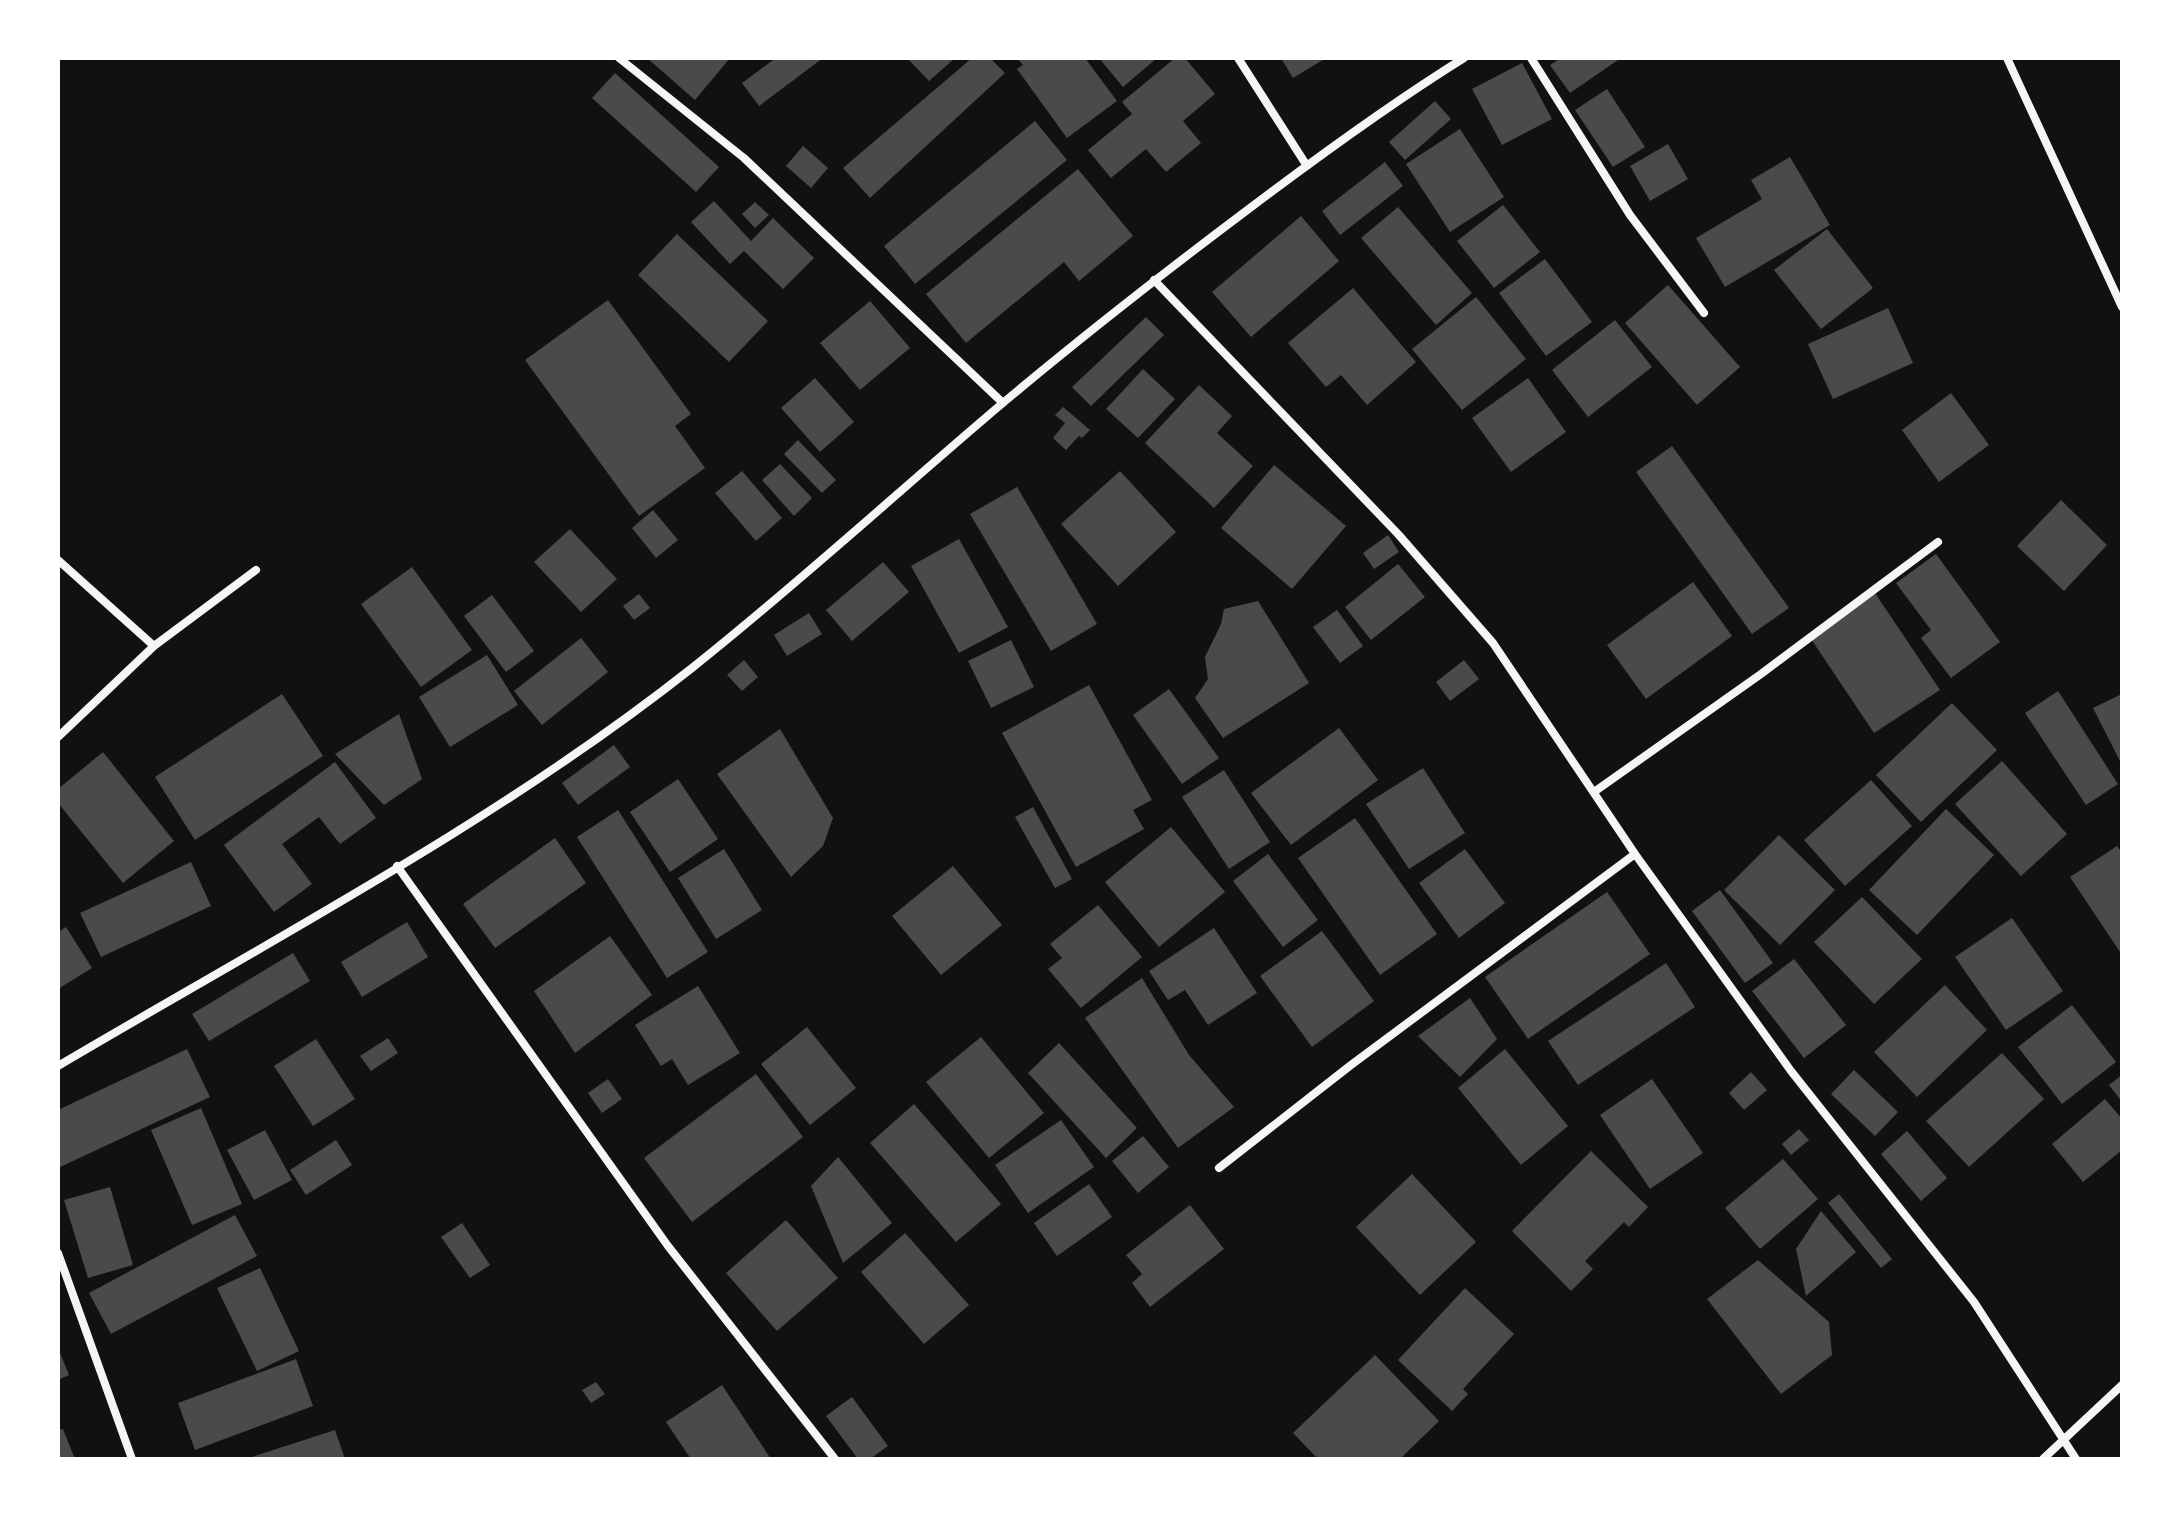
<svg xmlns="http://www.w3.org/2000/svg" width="2180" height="1517" font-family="Arial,sans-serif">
	<rect width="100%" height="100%" fill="#111"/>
	<!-- building -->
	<path fill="#4a4a4a" d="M647,58H730L695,100Z
		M776,58H823L759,106L742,83Z
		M907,58H955L929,81Z
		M972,58H990L1005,73L870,198L843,168Z
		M1017,58H1085L1117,101L1067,138L1017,69L1023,65Z
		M1099,58H1157L1123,87Z
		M1175,58H1185L1215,94L1183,121L1201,143L1166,172L1146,149L1111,178L1088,150L1132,114L1122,102Z
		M1281,58H1326L1293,78Z
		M1561,58H1621L1570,93L1550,65Z
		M1522,63L1552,119L1502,145L1472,89Z
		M615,73L719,167L696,192L592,98Z
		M1607,89L1645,147L1613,167L1575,110Z
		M1435,101L1451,119L1405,160L1389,142Z
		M1035,121L1067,160L915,284L884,246Z
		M1460,129L1504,197L1450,232L1406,164Z
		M1668,144L1688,179L1650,201L1630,166Z
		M803,146L828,168L811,188L786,166Z
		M1790,157L1830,225L1725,287L1696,238L1762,199L1751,180Z
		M1385,162L1403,186L1340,235L1322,211Z
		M1078,169L1133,236L1079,281L1064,262L966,343L926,294Z
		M714,201L751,241L773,218L814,258L783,289L744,251L730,264L691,222Z
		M755,202L769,215L755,228L742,214Z
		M1503,205L1540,252L1494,288L1457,241Z
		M1398,207L1472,293L1436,325L1361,238Z
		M1301,216L1339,261L1251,337L1212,292Z
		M1827,229L1873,288L1821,329L1774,270Z
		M677,234L768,321L729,362L638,275Z
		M1545,259L1592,322L1546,356L1499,293Z
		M1668,285L1740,367L1697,405L1625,323Z
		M1353,288L1416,362L1367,405L1341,375L1326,387L1288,343Z
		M1476,297L1526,359L1462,410L1412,349Z
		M608,300L691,414L675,426L705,468L639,516L525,360Z
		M870,301L910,348L860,390L820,343Z
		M1888,308L1913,363L1833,399L1808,344Z
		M1146,317L1164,335L1091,406L1072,387Z
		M1615,320L1652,367L1588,417L1552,370Z
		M1143,369L1175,399L1138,438L1106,409Z
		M815,378L854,422L820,452L781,408Z
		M1528,378L1566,432L1511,472L1472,418Z
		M1199,385L1232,416L1217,433L1253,466L1214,508L1145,443Z
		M1951,393L1989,445L1939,482L1902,430Z
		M1063,407L1090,430L1082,438L1079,436L1066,450L1053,438L1065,423L1055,415Z
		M798,440L836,480L822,493L784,454Z
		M1672,446L1789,608L1752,634L1636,472Z
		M780,464L812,498L794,516L762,480Z
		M1274,465L1346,526L1292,589L1221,528Z
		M742,471L782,518L756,541L715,493Z
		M1120,471L1176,532L1118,586L1061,524Z
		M1017,487L1097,624L1051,651L970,514Z
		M2061,500L2107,545L2064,591L2017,546Z
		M653,510L678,540L656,558L632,528Z
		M570,529L617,579L581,612L534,562Z
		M1388,535L1399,552L1374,569L1363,553Z
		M959,539L1008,627L959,653L911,566Z
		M1936,554L2000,642L1951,678L1921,638L1931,630L1896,583Z
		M883,562L909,592L852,641L826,610Z
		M1398,564L1425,597L1371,640L1345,607Z
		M412,567L472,650L421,687L361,604Z
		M1693,582L1732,636L1646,699L1607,645Z
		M1875,593L1940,690L1874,733L1809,636Z
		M639,594L650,608L634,620L623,606Z
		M492,595L534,651L506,672L464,616Z
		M1258,601L1309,683L1223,738L1195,698L1208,679L1205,657L1221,624L1224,609Z
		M1337,610L1363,646L1340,663L1313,627Z
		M809,613L822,634L787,656L774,635Z
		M581,638L608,672L542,725L514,691Z
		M1011,640L1034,687L991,708L968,661Z
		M487,655L518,705L450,747L419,697Z
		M744,660L758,677L742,691L727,675Z
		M1464,660L1479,679L1450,701L1436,682Z
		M1089,685L1152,800L1133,810L1144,829L1076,867L1002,733Z
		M1169,689L1219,758L1182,784L1133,715Z
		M2058,691L2118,784L2086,805L2025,713Z
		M282,694L323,756L195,840L155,777Z
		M2122,694V765L2093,708Z
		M1952,703L1997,750L1921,822L1876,775Z
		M399,714L422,779L384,805L335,754Z
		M1339,728L1378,780L1291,845L1251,793Z
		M780,729L833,818L823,846L791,877L717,774Z
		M614,745L630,767L578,805L562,783Z
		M103,752L174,841L123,883L58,803V789Z
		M2002,761L2067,834L2021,876L1955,804Z
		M335,762L376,818L340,844L319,817L282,844L312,884L274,912L224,845Z
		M1423,768L1465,833L1409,869L1366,804Z
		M1224,770L1270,842L1229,869L1182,797Z
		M678,779L718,839L670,872L630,812Z
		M1871,780L1912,826L1845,886L1804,840Z
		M1033,807L1072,879L1055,888L1015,817Z
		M1946,809L1994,855L1917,935L1869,890Z
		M618,810L708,952L667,978L577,837Z
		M1355,818L1437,934L1380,975L1298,858Z
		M1171,827L1225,892L1159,947L1105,882Z
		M1779,835L1835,890L1780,945L1724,890Z
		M555,838L586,883L495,948L463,904Z
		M2117,846L2122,853V955L2070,877Z
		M724,849L762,910L716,939L678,878Z
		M1465,849L1505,903L1459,938L1419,883Z
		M1268,854L1318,920L1283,947L1233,881Z
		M191,862L211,906L101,957L80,913Z
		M953,866L1002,925L941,975L892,916Z
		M1720,890L1773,963L1745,983L1692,911Z
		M1607,892L1650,954L1528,1039L1485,977Z
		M1862,897L1922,959L1874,1004L1814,942Z
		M1098,905L1142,957L1081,1008L1048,969L1062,958L1050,944Z
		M2012,918L2063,991L2006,1030L1955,957Z
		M407,922L428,957L362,997L341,962Z
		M66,927L92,968L58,989V932Z
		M1214,928L1257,993L1208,1025L1185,990L1168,1000L1149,971Z
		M1322,931L1374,1001L1312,1047L1260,976Z
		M610,936L652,995L575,1053L534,991Z
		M293,953L310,981L209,1041L192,1014Z
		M1794,959L1846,1025L1804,1058L1752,991Z
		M1666,963L1695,1007L1578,1085L1548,1041Z
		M1142,978L1189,1055L1234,1107L1178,1148L1085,1018Z
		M1945,985L1987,1030L1917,1097L1874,1052Z
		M698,986L740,1053L688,1085L672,1059L661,1066L635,1025Z
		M1470,998L1497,1039L1460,1077L1418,1036Z
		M2072,1005L2116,1062L2062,1104L2018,1047Z
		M807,1027L856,1088L810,1125L761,1064Z
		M981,1037L1044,1113L989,1158L926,1082Z
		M388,1038L398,1053L371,1071L360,1056Z
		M316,1039L355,1099L313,1126L274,1066Z
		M1059,1043L1137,1128L1106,1158L1028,1073Z
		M187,1049L210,1097L58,1168V1110Z
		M1505,1049L1568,1126L1521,1165L1458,1088Z
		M2002,1053L2044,1099L1969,1167L1926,1121Z
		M1854,1070L1898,1112L1875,1136L1831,1094Z
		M1751,1072L1767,1090L1744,1110L1729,1093Z
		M756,1074L803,1137L692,1222L644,1158Z
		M2122,1075V1102L2109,1085Z
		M608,1079L622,1099L602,1113L588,1093Z
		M1652,1079L1703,1153L1650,1189L1600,1115Z
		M2105,1099L2122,1119V1150L2083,1182L2052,1144Z
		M914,1104L1001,1204L956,1242L870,1143Z
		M201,1108L242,1204L192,1225L151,1130Z
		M1061,1120L1094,1167L1028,1213L995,1165Z
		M1799,1129L1809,1140L1791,1155L1782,1144Z
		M265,1130L292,1180L254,1200L227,1150Z
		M1907,1131L1947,1178L1921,1201L1881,1154Z
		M1143,1136L1169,1167L1138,1193L1112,1161Z
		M336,1140L352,1165L306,1195L290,1170Z
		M1591,1151L1648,1207L1629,1227L1624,1222L1585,1261L1593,1269L1571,1291L1512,1231Z
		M838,1157L892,1223L843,1263L811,1186Z
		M1783,1159L1818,1199L1760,1249L1725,1208Z
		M1412,1174L1476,1242L1420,1295L1356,1227Z
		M1089,1184L1112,1217L1057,1256L1034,1223Z
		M110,1187L133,1265L88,1278L64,1200Z
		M1839,1194L1892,1259L1881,1268L1828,1203Z
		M1190,1205L1224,1249L1150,1307L1132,1283L1142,1274L1126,1255Z
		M1821,1211L1856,1252L1806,1296L1796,1249Z
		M235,1215L257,1256L111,1334L89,1293Z
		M786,1220L838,1278L777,1331L726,1273Z
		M462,1223L490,1265L470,1278L441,1237Z
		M905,1233L969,1305L924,1344L861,1272Z
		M1758,1260L1829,1322L1832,1355L1781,1394L1707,1299Z
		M260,1268L299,1351L257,1371L217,1288Z
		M1465,1288L1514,1334L1463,1389L1468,1394L1452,1411L1398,1360Z
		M58,1348L69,1375L58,1380Z
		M1375,1355L1439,1421L1400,1459H1318L1293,1433Z
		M296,1359L313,1406L195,1450L178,1403Z
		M596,1382L605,1394L591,1403L582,1390Z
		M722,1385L771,1459H691L666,1422Z
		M852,1397L888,1446L870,1459H858L826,1416Z
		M63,1429L75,1459H58V1430Z
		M335,1430L345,1459H250L249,1458Z"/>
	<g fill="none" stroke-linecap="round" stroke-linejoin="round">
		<!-- minor -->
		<path stroke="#f5f5f5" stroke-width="8" d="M619,58L744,158L1003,403
			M1238,58L1307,166
			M1531,58L1630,215L1704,313
			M2007,58L2122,307
			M1154,280L1398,534L1493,643L1635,854L1791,1071L1974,1302L2076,1459
			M58,560L154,646
			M58,737L154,646L256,570
			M1594,792L1761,674L1938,542
			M397,866L668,1246L835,1459
			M58,1066C271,940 497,822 692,668C799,583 900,490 1004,402C1084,335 1166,271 1250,208C1319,156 1390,104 1464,58
			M1219,1168L1351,1065L1635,854
			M58,1253L132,1459
			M2043,1459L2122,1385"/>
	</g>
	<!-- border -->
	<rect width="2180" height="1517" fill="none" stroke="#ffffff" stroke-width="120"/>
</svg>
